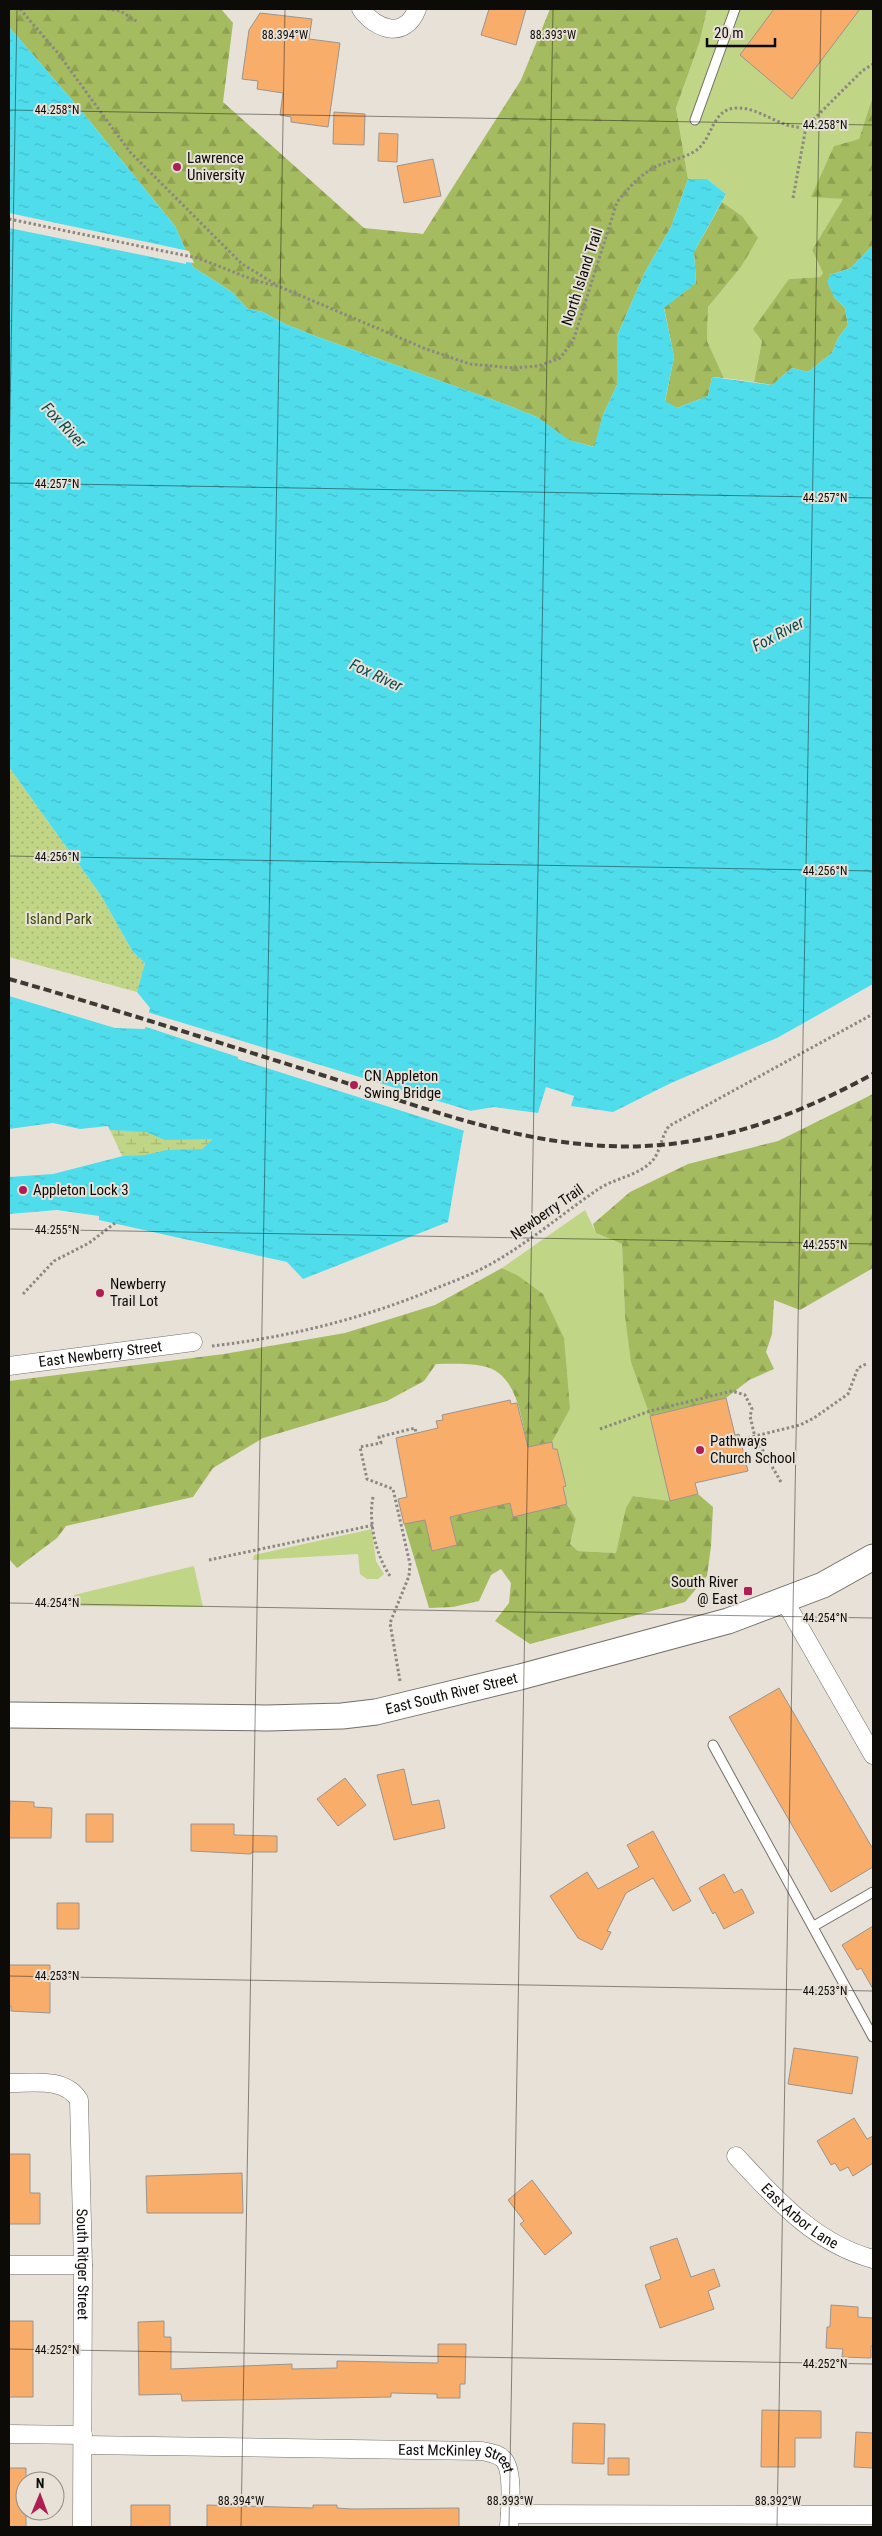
<svg xmlns="http://www.w3.org/2000/svg" width="882" height="2536" font-family="'Roboto Condensed',sans-serif">
	<defs>
		<pattern id="forest-firs" width="22" height="20" patternUnits="userSpaceOnUse" patternTransform="scale(1.25)"><rect width="22" height="20" fill="#a5bb5f"/><path d="M5 1l3.5 6h-7zM16 11l3.5 6h-7z" fill="#8d9f51"/></pattern>
		<pattern id="wetland-marsh" width="20" height="14" patternUnits="userSpaceOnUse" patternTransform="scale(1.25)"><rect width="20" height="14" fill="#c1d587"/><path d="M1 5h8M5 5V1M11 12h8M15 12V8" fill="none" stroke="#a5b673"/></pattern>
		<pattern id="park-dots" width="8" height="8" patternUnits="userSpaceOnUse" patternTransform="scale(1.25)"><rect width="8" height="8" fill="#c1d587"/><path d="M2 2h.1M6 6h.1" fill="none" stroke="#a5b673" stroke-width="1.8" stroke-linecap="round"/></pattern>
		<pattern id="water-ripples" width="26" height="14" patternUnits="userSpaceOnUse" patternTransform="scale(1.25)"><rect width="26" height="14" fill="#4fddec"/><path d="M2 4q2-2 4 0t4 0M15 11q2-2 4 0t4 0" fill="none" stroke="#44bcc9"/></pattern>
	</defs>
	<rect width="100%" height="100%" fill="#e7e1d8"/>
	<!-- grass -->
	<path fill="#c1d587" d="M707,9H873V96L859,139L834,146L812,196L843,199L812,250L823,273L820,277L789,279L762,341L754,382L724,378L707,341L708,307L741,267L742,216L722,202L726,194L707,179H688L676,108L700,41Z
		M585,1210L596,1233L622,1244L625,1316L650,1411L670,1501L633,1496L616,1553L578,1551L570,1544L576,1519C563,1499 556,1473 557,1449H553L552,1442L570,1409L517,1275L502,1268Z
		M372,1529L376,1561L384,1574L378,1579H367L360,1574L358,1554L253,1560L254,1555Z
		M194,1566L203,1607L73,1606L74,1595Z"/>
	<!-- forest -->
	<path fill="url(#forest-firs)" d="M9,9H221L233,23L223,102L364,228L423,234L521,80L550,9H707L700,41L676,108L688,179L671,227L645,272L617,336V385L603,415L595,447L568,440L537,417L499,402L315,336L285,324L263,312L248,309L232,292L193,267L175,226L79,108L9,27Z
		M873,96V245L851,268L830,275L834,297L845,308L848,325L838,338L832,353L808,372L792,368L772,385L754,382L762,341L753,329L789,279L820,277L823,273L812,250L843,199L811,197L834,146L859,139Z
		M722,202L742,216L758,238L741,267L708,307L707,341L724,378L712,377L708,396L677,408L665,402L674,357L664,307L696,283L694,252Z
		M873,1094V1268L800,1310L774,1300L772,1334L766,1352L774,1369L749,1380L726,1398L650,1416L631,1362L625,1316L622,1244L596,1233L593,1224L630,1192L688,1164L778,1141Z
		M502,1268L517,1275L543,1294L564,1338L570,1409L552,1442L528,1447C521,1419 518,1372 482,1366C467,1363 451,1364 436,1364L424,1381L387,1401L263,1438L213,1468L193,1497L66,1526L57,1538L17,1568L9,1559V1381L224,1354L345,1333L435,1305Z
		M698,1494L713,1507L711,1546L707,1576L685,1602L530,1644L495,1621L509,1603L511,1583L501,1569L491,1575L479,1601L453,1607L429,1608L404,1524L425,1519L433,1551L457,1545L450,1517L510,1503L513,1516L567,1504L576,1519L570,1544L578,1551L616,1553L626,1508L633,1496L670,1501Z"/>
	<!-- wetland -->
	<path fill="url(#wetland-marsh)" d="M108,1126L186,1133L240,1143L125,1162Z"/>
	<!-- park -->
	<path fill="url(#park-dots)" d="M9,767L100,894L133,952L145,963L137,992L9,957Z"/>
	<!-- water -->
	<path fill="url(#water-ripples)" d="M9,27L79,108L175,226L193,267L232,292L248,309L263,312L285,324L315,336L499,402L537,417L569,440L594,447L603,415L617,385V336L645,272L671,227L688,179H707L726,194L694,252L696,283L664,308L674,357L665,401L677,408L708,396L712,377L772,385L792,368L808,372L832,353L838,338L848,325L845,308L834,297L827,282L830,275L851,268L873,245V984L777,1038L671,1083L613,1112L571,1106L574,1096L546,1087L538,1113L494,1107L470,1111L463,1134L448,1222L303,1279L287,1262L99,1220V1216L57,1210L9,1214V1177L53,1174L123,1156L145,1155L167,1150L202,1149L213,1139L165,1140L146,1132L111,1130L71,1134L52,1126L9,1136V996L115,1028L145,1029L150,1008L137,992L145,963L133,952L100,894L9,767Z"/>
	<!-- pier -->
	<path fill="#e7e1d8" d="M9,213L189,251L194,263L186,262V264L9,228Z
		M147,1012L471,1111L465,1131L238,1059V1057L143,1026Z
		M53,1123L80,1129L108,1126L111,1133L71,1136L52,1129L34,1135L9,1136V1129Z"/>
	<!-- building -->
	<path fill="#f8ad6b" stroke="#9c948d" d="M489,9H526L516,45L481,35Z
		M774,9H860L792,99L740,55Z
		M260,13L312,19L309,39L340,43L328,127L291,122V117L280,115L283,93L257,89L258,81L242,79L249,30Z
		M334,112L365,114L364,145L333,144Z
		M379,133L398,134L397,162L378,161Z
		M433,159L441,196L404,203L397,166Z
		M726,1398L735,1435L739,1434L748,1471L695,1483L698,1494L670,1501L650,1416Z
		M510,1400L511,1404L517,1403L528,1447L552,1442L553,1449H557L566,1486L563,1487L567,1504L513,1517L510,1503L450,1517L457,1545L432,1551L425,1520L404,1524L398,1499L407,1497L396,1438L438,1428L436,1421L443,1420L442,1415Z
		M779,1688L873,1849V1867L831,1892L729,1717Z
		M404,1769L412,1805L439,1800L445,1828L394,1840L377,1775Z
		M345,1778L366,1805L338,1826L317,1799Z
		M10,1801L34,1802V1807L52,1808L51,1838H9Z
		M86,1814H113V1842H86Z
		M191,1824H234V1835L277,1836V1852H252L251,1854L191,1851Z
		M653,1831L691,1901L673,1911L653,1878L626,1893L607,1931L611,1932L602,1950L578,1938L550,1896L587,1872L598,1889L639,1867L627,1845Z
		M724,1874L734,1893L742,1889L754,1913L724,1929L715,1912L713,1914L699,1888Z
		M57,1903H79V1929H57Z
		M873,1926V1989L861,1968L857,1970L842,1945Z
		M9,1965H50V2013L11,2011V2006H9Z
		M794,2048L858,2057L852,2094L788,2084Z
		M854,2118L867,2139L873,2136V2163L853,2176L848,2167L840,2171L835,2163L831,2165L817,2141Z
		M9,2154H30V2193H40V2224H9Z
		M242,2173L243,2213H147L146,2176Z
		M532,2180L572,2233L545,2255L520,2224L524,2221L508,2200Z
		M677,2238L691,2277L714,2269L720,2286L708,2291L714,2309L660,2328L645,2285L661,2279L650,2247Z
		M831,2305L858,2307V2317L873,2318V2346H871V2358L842,2357L843,2349L826,2348L827,2327H830Z
		M9,2321H33V2397H9Z
		M164,2321V2337H171V2369L292,2364V2369L337,2368V2361L438,2363V2344H466L465,2384H460V2398H437V2394L391,2393V2397L182,2401L181,2394L139,2395L138,2322Z
		M762,2410L821,2411V2438H795V2467H761Z
		M573,2423L605,2424L604,2464L572,2463Z
		M856,2432L873,2433V2468L854,2467Z
		M608,2458H629V2475H608Z
		M9,2468H26V2527H9Z
		M131,2505H170V2527H131Z
		M207,2505L313,2508V2505H337V2508L352,2509L459,2508V2527H207Z"/>
	<g fill="none" stroke-linecap="round" stroke-linejoin="round">
		<!-- lane casing -->
		<g stroke="#746e66" stroke-width="11">
			<path id="lane" d="M695,120L735,9
				M713,1745L873,2037
				M814,1926L873,1892"/>
		</g>
		<!-- street casing -->
		<g stroke="#746e66" stroke-width="19">
			<g id="street">
				<path d="M361,9C376,30 405,40 417,9"/>
				<path id="s1" d="M9,1366L193,1342"/>
				<path d="M784,1600L873,1755"/>
				<path id="s2" d="M9,2083C33,2083 65,2077 79,2100L83,2265L82,2527"/>
				<path id="s3" d="M736,2156C776,2199 814,2243 873,2259"/>
				<path d="M9,2265H83"/>
				<path d="M9,2434L83,2435"/>
				<path id="s4" d="M84,2445L482,2451C490,2453 498,2453 504,2460C514,2472 510,2511 509,2527"/>
				<path d="M510,2514L873,2515"/>
			</g>
		</g>
		<!-- secondary casing -->
		<g stroke="#746e66" stroke-width="27">
			<g id="secondary">
				<path id="s5" d="M9,1715L267,1718L342,1716L376,1712L520,1677L728,1621L823,1585L873,1557"/>
			</g>
		</g>
		<!-- path -->
		<path stroke="#8c8881" stroke-width="3" stroke-dasharray="2.5 2.5" stroke-linecap="butt" d="M20,9L57,52L130,152L242,264L277,285
			M107,9L120,11L138,22
			M793,198L806,127
			M9,219L197,258C224,267 250,281 278,286L426,349L470,364L514,368L538,366L560,358L573,341L617,202C627,190 637,178 650,170C663,161 689,158 699,148C713,135 713,109 736,108C761,107 781,130 806,127L862,71L873,64
			M23,1294L54,1261L89,1243L115,1223
			M212,1346C290,1337 366,1318 439,1287C460,1279 482,1270 501,1258C534,1238 565,1212 597,1190C614,1178 639,1176 653,1160C660,1152 661,1137 669,1126L873,1014
			M600,1429L650,1411L732,1391L745,1395L752,1409L750,1416L755,1437L781,1482
			M743,1439L800,1425L814,1418L848,1394L858,1368L866,1364
			M373,1497C368,1522 376,1555 390,1576
			M209,1560L374,1525
			M400,1681L390,1623L409,1576L410,1564L393,1489L367,1479L360,1447L381,1443L379,1437L415,1428L416,1433"/>
		<!-- lane -->
		<use href="#lane" stroke="#fff" stroke-width="9"/>
		<!-- street -->
		<use href="#street" stroke="#fff" stroke-width="18"/>
		<!-- secondary -->
		<use href="#secondary" stroke="#fff" stroke-width="25"/>
		<!-- rail -->
		<path stroke="#3d3a35" stroke-width="4" stroke-dasharray="8 4" stroke-linecap="butt" d="M9,979C115,1009 220,1043 325,1076C434,1111 544,1155 660,1145C735,1139 807,1110 873,1074"/>
	</g>
	<!-- ticks -->
	<path fill="none" stroke="#0d0b08" stroke-width="1" stroke-opacity="0.45" d="M9,110L873,125M9,470L17,9M9,483L873,498M9,856L873,871M9,1229L873,1244M9,1603L873,1618M9,1976L873,1991M9,2349L873,2364M241,2527L285,9M509,2527L553,9M777,2527L821,9"/>
	<!-- markers -->
	<g fill="#ae1e53" stroke="#e7e1d8" stroke-width="2">
		<circle cx="177" cy="167" r="5"/>
		<circle cx="354" cy="1085" r="5"/>
		<circle cx="23" cy="1190" r="5"/>
		<circle cx="100" cy="1293" r="5"/>
		<circle cx="700" cy="1450" r="5"/>
		<rect x="743" y="1586" width="10" height="10" rx="2.5"/>
	</g>
	<g text-anchor="middle" dominant-baseline="central" stroke-width="4" stroke-linejoin="round" paint-order="stroke">
		<!-- poi labels -->
		<g font-size="15" fill="#0d0b08" stroke="#e7e1d8" text-anchor="start">
			<text x="187" y="158">Lawrence<tspan x="187" dy="17">University</tspan></text>
			<text x="364" y="1076">CN Appleton<tspan x="364" dy="17">Swing Bridge</tspan></text>
			<text x="33" y="1190">Appleton Lock 3</text>
			<text x="110" y="1284">Newberry<tspan x="110" dy="17">Trail Lot</tspan></text>
			<text x="710" y="1441">Pathways<tspan x="710" dy="17">Church School</tspan></text>
			<text x="738" y="1582" text-anchor="end">South River<tspan x="738" dy="17">@ East</tspan></text>
		</g>
		<!-- street labels -->
		<g font-size="15" fill="#0d0b08" stroke="#e7e1d8">
			<text transform="translate(582 277) rotate(-72)">North Island Trail</text>
			<text transform="translate(547 1212) rotate(-35)">Newberry Trail</text>
			<text stroke="none"><textPath href="#s1" startOffset="92">East Newberry Street</textPath></text>
			<text stroke="none"><textPath href="#s5" startOffset="445">East South River Street</textPath></text>
			<text stroke="none"><textPath href="#s3" startOffset="88">East Arbor Lane</textPath></text>
			<text stroke="none"><textPath href="#s2" startOffset="240">South Ritger Street</textPath></text>
			<text stroke="none"><textPath href="#s4" startOffset="375">East McKinley Street</textPath></text>
		</g>
		<!-- park labels -->
		<g font-size="15" fill="#3a4700" stroke="#e7e1d8">
			<text x="59" y="919">Island Park</text>
		</g>
		<!-- water labels -->
		<g font-size="16" font-style="italic" fill="#094a50" stroke="#e7e1d8">
			<text transform="translate(64 425) rotate(46)">Fox River</text>
			<text transform="translate(778 634) rotate(-28)">Fox River</text>
			<text transform="translate(376 675) rotate(25)">Fox River</text>
		</g>
	</g>
	<g font-size="12" text-anchor="middle" fill="#0d0b08" stroke="#e7e1d8" stroke-width="4" stroke-linejoin="round" paint-order="stroke">
		<text x="285" y="39">88.394°W</text>
		<text x="553" y="39">88.393°W</text>
		<text x="57" y="114">44.258°N</text>
		<text x="825" y="129">44.258°N</text>
		<text x="57" y="488">44.257°N</text>
		<text x="825" y="502">44.257°N</text>
		<text x="57" y="861">44.256°N</text>
		<text x="825" y="875">44.256°N</text>
		<text x="57" y="1234">44.255°N</text>
		<text x="825" y="1249">44.255°N</text>
		<text x="57" y="1607">44.254°N</text>
		<text x="825" y="1622">44.254°N</text>
		<text x="57" y="1980">44.253°N</text>
		<text x="825" y="1995">44.253°N</text>
		<text x="57" y="2354">44.252°N</text>
		<text x="825" y="2368">44.252°N</text>
		<text x="241" y="2505">88.394°W</text>
		<text x="510" y="2505">88.393°W</text>
		<text x="778" y="2505">88.392°W</text>
	</g>
	<!-- border -->
	<rect width="882" height="2536" fill="none" stroke="#0d0b08" stroke-width="20"/>
	<!-- north arrow -->
	<g transform="translate(40 2496) rotate(1)"><circle r="24" fill="#e7e1d8" stroke="#908b85"/>
	<path d="M0-4L9 19L0 12L-9 19Z" fill="#ae1e53"/>
	<text y="-8" font-size="14" font-weight="bold" text-anchor="middle" fill="#0d0b08">N</text>
	</g>
	<!-- scale -->
	<path d="M707 38v8h68v-8" fill="none" stroke="#0d0b08" stroke-width="2.5"/>
	<text x="714" y="38" font-size="15" fill="#0d0b08" stroke="#e7e1d8" stroke-width="4" paint-order="stroke">20 m</text>
</svg>
